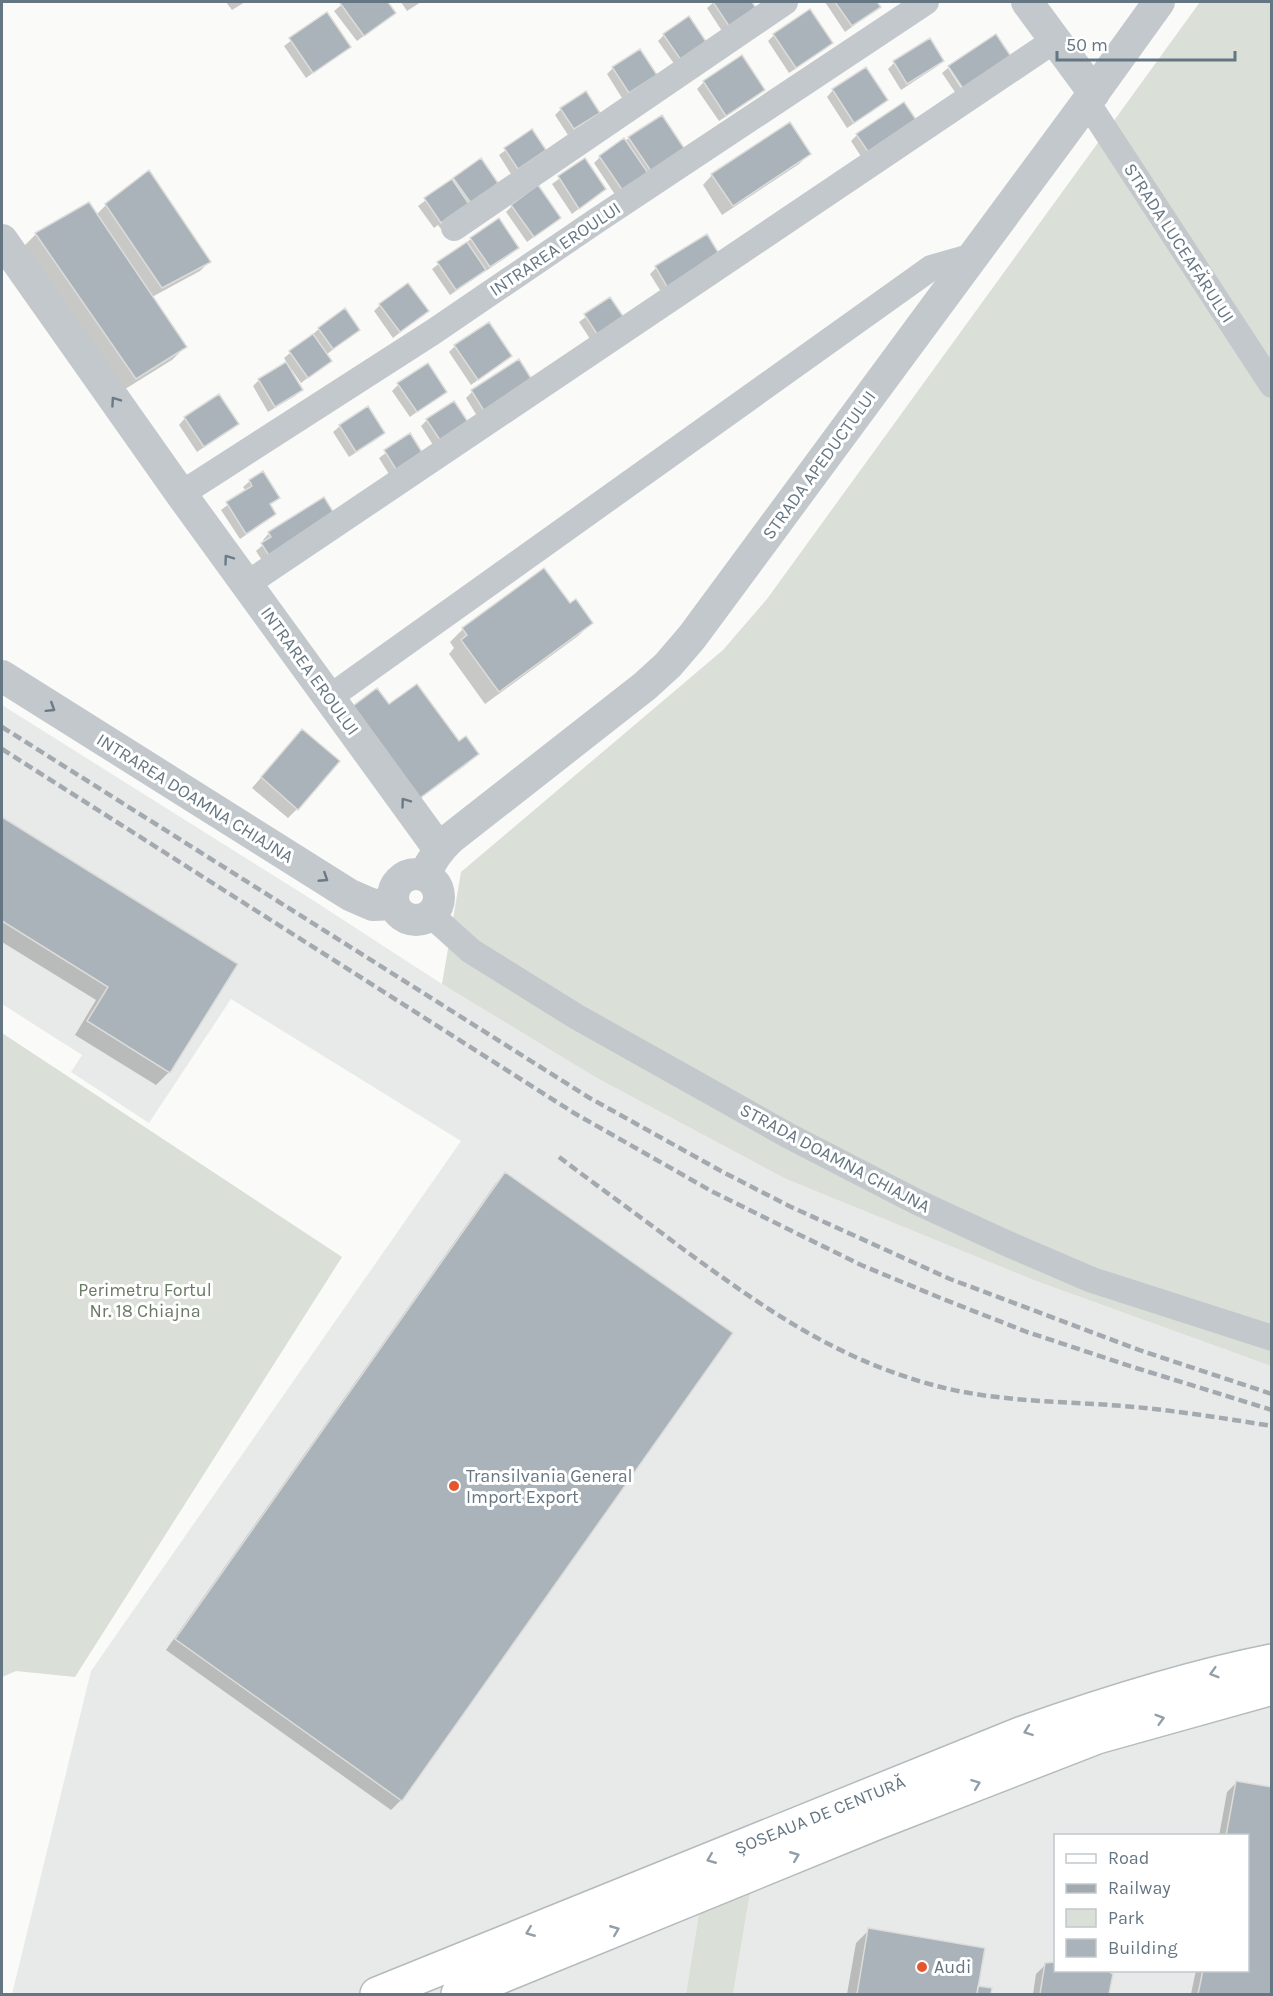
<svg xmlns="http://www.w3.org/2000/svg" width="1273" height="1996" font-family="Karla,sans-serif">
	<rect width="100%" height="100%" fill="#fafaf8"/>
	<!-- built -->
	<path fill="#e8e9e9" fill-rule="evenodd" d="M2,705L311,899L442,984L595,1077L786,1179L1036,1281L1271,1366V1994H733L751,1889L699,1913L686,1994H12L91,1671L461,1141L231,999L149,1123L71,1072L82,1055L2,1004ZM1056,1836H1248V1970H1056Z"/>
	<!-- green -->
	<path fill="#dadfd7" d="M1200,2H1271V1366L1036,1281L786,1179L595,1077L442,984L461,872L723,650L767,599Z
		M2,1033L342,1257L75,1677L16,1671L2,1677Z
		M751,1888L733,1994H686L699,1913Z"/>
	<!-- shadow -->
	<path fill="#0003" d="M226,2H245L232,10Z
		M345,2H386L394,13L357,41L334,11Z
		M401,2H421L407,11Z
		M714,2H750L754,7L722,31L707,8Z
		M825,2H876L879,7L845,32Z
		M327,14L349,46L306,78L284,46Z
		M664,35L705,42L675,65L658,41Z
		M774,35L831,43L825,49L789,73L768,41Z
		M929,40L942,61L936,67L901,90L888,69L894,63Z
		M741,57L763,89L757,96L719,121L697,89L704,82Z
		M613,68L655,75L622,98L607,74Z
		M948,68L965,94L959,98L942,73Z
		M833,90L886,100L880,106L847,128L827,97Z
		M903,104L864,161L851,141L857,135Z
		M561,109L598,112L592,119L568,135L555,115Z
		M532,131L538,156L511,174L499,155Z
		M629,138L682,148L616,196L594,163L600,157Z
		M809,154L799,164L722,215L703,185L712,175Z
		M585,160L604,189L572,214L552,184Z
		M148,172L209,262L200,271L152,297L185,347L172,360L122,391L23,247L36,234L96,215L106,205Z
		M454,179L496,182L463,213L441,229L438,225L434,228L418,206Z
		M512,206L559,218L527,242L506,212Z
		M707,236L663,295L650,274L656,268Z
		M471,239L517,247L511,254L450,295L432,269Z
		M610,299L623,319L592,342L579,322Z
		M380,305L427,311L393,338L374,311Z
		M319,329H359L326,355L330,361L301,383L292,370L290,371L301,390L295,396L268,412L253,386L259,380L287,363L284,358Z
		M455,346L510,356L471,385L449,352Z
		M532,382L479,419L466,398L472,392Z
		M398,385L445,391L410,417L392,391Z
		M185,418L237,424L197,452L179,425Z
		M427,420L468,425L435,448L421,426Z
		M340,426L383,433L377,439L349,457L333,432Z
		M410,435L392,479L379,458Z
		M250,481L278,498L269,506L275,514L268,520L240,539L221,510L246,491L243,487Z
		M324,499L263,562L256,551L265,543L263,540L269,533Z
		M569,605L591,623L578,636L485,704L449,654L454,648L450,642L463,629Z
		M388,707L477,754L467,764L410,806Z
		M293,740L297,809L288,818L252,788Z
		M2,819L236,965L169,1072L156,1085L75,1035L96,1000L2,942Z
		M506,1174L401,1800L391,1810L166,1650L496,1183Z
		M1237,1782L1272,1788V1994H1191L1196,1970H1248V1836H1219L1227,1792Z
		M869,1930L976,1987L990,1990V1994H847L856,1943Z
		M1046,1964H1056V1970L1111,1974L1108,1994H1033L1036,1974Z"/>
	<!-- building -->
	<path fill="#aab3b9" stroke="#dcdcda" stroke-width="1.5" d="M342,2H388L396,13L364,36L340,3Z
		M713,2H752L756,8L729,26Z
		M835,2H877L881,7L852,26Z
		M810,9L833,43L796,68L773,34Z
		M327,12L351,47L313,73L289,38Z
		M689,16L707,43L681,60L663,34Z
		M996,34L1014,61L966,93L948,66Z
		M930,38L944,61L907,84L893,61Z
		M640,49L657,75L629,93L612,67Z
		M742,55L765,90L726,116L703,81Z
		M866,67L888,100L854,123L832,89Z
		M586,91L600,113L574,129L560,108Z
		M904,102L919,124L871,156L856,134Z
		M662,115L684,148L651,171L628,137Z
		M790,122L811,154L733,206L711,174Z
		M532,129L546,150L518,169L504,148Z
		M624,138L648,173L623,191L599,156Z
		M481,158L498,183L473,206L453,178Z
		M585,158L606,189L579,209L558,176Z
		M149,170L211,262L162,288L105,204Z
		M452,179L471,207L448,224L445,220L441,223L424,198Z
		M538,185L561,218L534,237L511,205Z
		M89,202L187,347L136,379L35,233Z
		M499,218L519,248L490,267L470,238Z
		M707,234L721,257L669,290L655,266Z
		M467,242L486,270L456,290L437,262Z
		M408,283L429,311L400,332L379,304Z
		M610,297L625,319L599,337L584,314Z
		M345,308L360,330L333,349L318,328Z
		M489,322L512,356L478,380L454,345Z
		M313,334L332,361L308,378L289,351Z
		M519,359L534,383L486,414L471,390Z
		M286,362L303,390L275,407L258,379Z
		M428,363L447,392L417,412L397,383Z
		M219,394L239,424L204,447L184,417Z
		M454,401L470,425L442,443L426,419Z
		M368,406L385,433L356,452L339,425Z
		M410,433L425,457L399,474L384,450Z
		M263,471L280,498L270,504L276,514L246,534L226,502L252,486L249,480Z
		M324,497L335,515L270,557L261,543L271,537L268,532Z
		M544,568L570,603L576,599L593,623L499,692L461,640L467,635L462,628Z
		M417,684L459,741L466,736L479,754L420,798L353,706L377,688L389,704Z
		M302,729L340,761L298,810L261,777Z
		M2,817L238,964L170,1073L87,1021L108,987L2,921Z
		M505,1172L733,1333L402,1801L175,1639Z
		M1236,1781L1272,1787V1994H1198L1203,1970H1248V1836H1226Z
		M868,1928L985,1948L977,1994H857Z
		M1055,1962L1056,1970H1106L1113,1974L1109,1994H1040L1045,1963Z
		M978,1986L992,1988L991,1994H977Z"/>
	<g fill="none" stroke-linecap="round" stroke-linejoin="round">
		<!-- primary casing -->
		<g stroke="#b5babe" stroke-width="36">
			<path id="primary" d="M377,1994L1020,1734C1102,1705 1186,1678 1272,1661
				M458,1994L876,1823L1097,1737L1272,1688"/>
		</g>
		<!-- minor -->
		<path stroke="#c3c8cc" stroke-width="26" d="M1087,102L1272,385
			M454,228L785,2
			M181,494L433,332L596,221L926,2
			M247,584L1055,40
			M330,697L931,268L973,256
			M431,915L471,951L577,1017L789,1136L917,1202L1006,1243L1092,1280L1272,1338"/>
		<!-- tertiary -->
		<path stroke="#c3c8cc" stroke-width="32" d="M1027,2L1094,93
			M2,240L181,494L439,849
			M2,676L350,895L373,905L394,904
			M393 897a23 23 0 1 1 46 0a23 23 0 1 1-46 0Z
			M425,875C431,860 439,849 451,838L645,686L668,665L692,637L1087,102L1159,2"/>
		<!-- primary -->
		<use href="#primary" stroke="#fff" stroke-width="33"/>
		<!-- rail -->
		<path stroke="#a2aab0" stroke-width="4.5" stroke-dasharray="9 4.5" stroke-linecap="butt" d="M2,727L588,1097L721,1171L789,1206L950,1279L1142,1351L1272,1394
			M2,749L574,1113L713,1192L861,1265L943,1299L1027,1332L1136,1368L1272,1410
			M559,1157C600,1188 642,1218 683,1249C764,1308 834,1358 933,1385C995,1402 1060,1401 1123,1406C1173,1410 1222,1418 1272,1426"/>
	</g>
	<!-- one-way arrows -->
	<defs><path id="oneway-chevron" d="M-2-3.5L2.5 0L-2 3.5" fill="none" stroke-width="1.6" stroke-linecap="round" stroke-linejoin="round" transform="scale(1.5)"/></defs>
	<g stroke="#6a7a87">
		<use href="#oneway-chevron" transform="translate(115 401) rotate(-125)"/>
		<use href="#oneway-chevron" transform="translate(228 559) rotate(-126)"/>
		<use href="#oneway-chevron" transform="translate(51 708) rotate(32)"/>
		<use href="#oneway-chevron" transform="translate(405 802) rotate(-126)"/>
		<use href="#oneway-chevron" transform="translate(324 878) rotate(33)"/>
	</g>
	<g stroke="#939fa8">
		<use href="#oneway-chevron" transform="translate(1214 1673) rotate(164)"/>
		<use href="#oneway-chevron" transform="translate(1160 1719) rotate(-16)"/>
		<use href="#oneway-chevron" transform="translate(1028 1731) rotate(160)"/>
		<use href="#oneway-chevron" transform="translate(976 1784) rotate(-21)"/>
		<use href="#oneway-chevron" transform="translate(795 1856) rotate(-22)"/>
		<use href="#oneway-chevron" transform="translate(711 1859) rotate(158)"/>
		<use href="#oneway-chevron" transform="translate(615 1930) rotate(-22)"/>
		<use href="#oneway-chevron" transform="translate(530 1932) rotate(158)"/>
	</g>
	<!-- markers -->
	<g fill="#e4572e" stroke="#fff" stroke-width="2">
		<circle cx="454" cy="1486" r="6"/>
		<circle cx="922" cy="1967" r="6"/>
	</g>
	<g text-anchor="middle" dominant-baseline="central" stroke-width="6" stroke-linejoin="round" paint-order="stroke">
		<!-- street labels -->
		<g font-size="18" fill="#657683" stroke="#fff">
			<text transform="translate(1179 243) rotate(57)">STRADA LUCEAFĂRULUI</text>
			<text transform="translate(555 249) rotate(-34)">INTRAREA EROULUI</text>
			<text transform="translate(819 465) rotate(-54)">STRADA APEDUCTULUI</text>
			<text transform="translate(310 671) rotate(54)">INTRAREA EROULUI</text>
			<text transform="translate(195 798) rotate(32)">INTRAREA DOAMNA CHIAJNA</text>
			<text transform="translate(835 1158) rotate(28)">STRADA DOAMNA CHIAJNA</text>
			<text transform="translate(820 1815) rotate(-22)">ȘOSEAUA DE CENTURĂ</text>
		</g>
		<!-- park labels -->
		<g font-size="18" fill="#687a64" stroke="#fff">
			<text x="145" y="1290">Perimetru Fortul<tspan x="145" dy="21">Nr. 18 Chiajna</tspan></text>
		</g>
		<!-- poi labels -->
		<g font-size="18" fill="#657683" stroke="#fff" text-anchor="start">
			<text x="466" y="1476">Transilvania General<tspan x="466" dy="21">Import Export</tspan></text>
			<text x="934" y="1967">Audi</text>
		</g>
	</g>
	<!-- border -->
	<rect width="1273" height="1996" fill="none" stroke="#657683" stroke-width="6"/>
	<!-- legend -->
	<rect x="1054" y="1834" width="195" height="138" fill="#ffffff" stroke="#c1c8cd" stroke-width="1.5"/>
	<rect x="1066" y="1854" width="30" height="9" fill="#ffffff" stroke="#c1c8cd" stroke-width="1.5"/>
	<text x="1108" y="1864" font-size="18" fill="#657683">Road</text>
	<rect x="1066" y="1884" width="30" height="9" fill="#a2aab0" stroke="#c1c8cd" stroke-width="1.5"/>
	<text x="1108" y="1894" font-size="18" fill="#657683">Railway</text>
	<rect x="1066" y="1909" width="30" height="18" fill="#dadfd7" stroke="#c1c8cd" stroke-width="1.5"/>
	<text x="1108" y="1924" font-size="18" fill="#657683">Park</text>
	<rect x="1066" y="1939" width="30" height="18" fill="#aab3b9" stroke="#c1c8cd" stroke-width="1.5"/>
	<text x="1108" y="1954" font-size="18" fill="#657683">Building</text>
	<!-- scale -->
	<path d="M1057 51v9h178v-9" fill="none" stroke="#657683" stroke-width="3"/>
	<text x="1066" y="51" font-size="18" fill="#657683" stroke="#ffffff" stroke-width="4.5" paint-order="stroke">50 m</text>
</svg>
